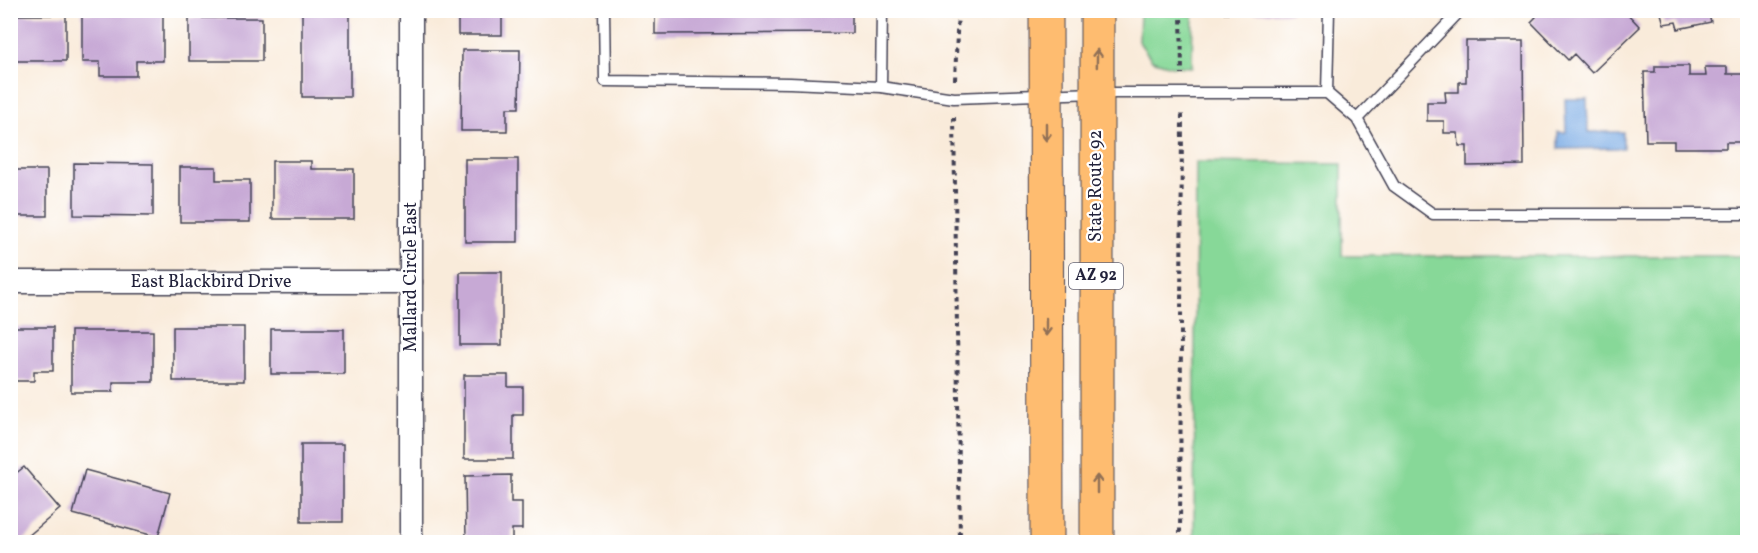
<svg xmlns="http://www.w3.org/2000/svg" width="1758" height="553" font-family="Vollkorn,serif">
	<rect width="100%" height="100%" fill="#fff"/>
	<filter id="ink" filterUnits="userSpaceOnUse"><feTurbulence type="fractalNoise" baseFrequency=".0167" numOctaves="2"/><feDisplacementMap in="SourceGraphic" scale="12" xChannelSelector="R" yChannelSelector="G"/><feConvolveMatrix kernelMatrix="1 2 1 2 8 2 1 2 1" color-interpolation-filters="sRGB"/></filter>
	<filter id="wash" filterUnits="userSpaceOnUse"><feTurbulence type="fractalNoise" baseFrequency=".008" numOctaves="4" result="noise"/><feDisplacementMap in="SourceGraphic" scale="24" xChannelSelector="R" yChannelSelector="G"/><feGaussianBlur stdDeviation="1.35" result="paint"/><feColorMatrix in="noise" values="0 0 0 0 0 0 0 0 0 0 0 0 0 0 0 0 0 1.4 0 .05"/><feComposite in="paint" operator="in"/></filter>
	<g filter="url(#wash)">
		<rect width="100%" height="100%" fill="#f9ebda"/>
		<!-- green -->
		<path fill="#87d898" stroke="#547d6a" stroke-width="1.5" d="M1140,11H1193L1192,67L1171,66L1152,60L1139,42Z
			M1196,162L1342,164V256H1747V542H1194Z"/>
		<!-- water -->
		<path fill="#79aae4" stroke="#4e6690" stroke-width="1.5" d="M1565,99H1587L1588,132H1623V148L1558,149V132H1566Z"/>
		<g id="blocks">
			<!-- building -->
			<path fill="#c7a9d5" d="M458,10H502V35H458Z
				M655,10H852V33L655,34Z
				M1224,10H1291V13H1224Z
				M1530,10H1624L1640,27L1592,73L1574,54L1568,60L1531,22L1536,17Z
				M1660,10H1719L1720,12L1709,14L1711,22L1678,29L1676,22L1664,24Z
				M82,13H163V61H136V76H100V62H82Z
				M302,13H350V97H302Z
				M10,15H66V61H10Z
				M189,18H262V61H189Z
				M1466,41H1523L1524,165L1467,166V146H1459L1458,133H1444V121H1427V102H1446L1445,92H1459V82H1466Z
				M462,50H520L519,108H507V131H461Z
				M1655,66H1689V76H1706L1705,67H1727V74H1748V142H1726V148H1674V141H1646L1644,72H1655Z
				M465,159H518V242H465Z
				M272,161H311V169H354V219H272Z
				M74,163L153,164V216L74,215Z
				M180,167H216V180H250V222H180Z
				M10,170H47V216H10Z
				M460,272H502V345H460Z
				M10,327H53V371H34V381H10Z
				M173,327H244V381H173Z
				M271,329H344V374H271Z
				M71,331H153V382H113V392H71Z
				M464,375H508V387H523V415H513V459H464Z
				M301,444H343V522H301Z
				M24,467L60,509L21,542H10V478Z
				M85,470L170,493L158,537L73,514Z
				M511,475V502H522V529H512V542H466L465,476Z"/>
		</g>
	</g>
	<g filter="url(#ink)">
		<use href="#blocks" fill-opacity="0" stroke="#424053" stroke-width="1.5"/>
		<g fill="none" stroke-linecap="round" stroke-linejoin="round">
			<!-- service casing -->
			<g stroke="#424053" stroke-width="13">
				<path id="service" d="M604,10L605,81L790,83L881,87L954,98L1096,93H1327
					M1329,10L1327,93L1357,119L1394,186L1433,214H1748
					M881,87L882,10
					M1357,119L1461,10"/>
			</g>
			<!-- minor casing -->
			<g stroke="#424053" stroke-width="25">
				<g id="minor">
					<path id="s1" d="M10,282H411"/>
					<path d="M411,542V10"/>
				</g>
			</g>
			<!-- primary casing -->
			<g stroke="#424053" stroke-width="35">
				<path id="primary" d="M1046,10L1047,542
					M1097,542V10"/>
			</g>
			<!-- path -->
			<path stroke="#424053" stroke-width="4" stroke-dasharray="4.5 4.5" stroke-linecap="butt" d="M1181,10L1182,74
				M955,80L958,10
				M954,117L960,542
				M1180,542L1182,111"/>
			<!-- service -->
			<use href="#service" stroke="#fff" stroke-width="10"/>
			<!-- minor -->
			<use href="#minor" stroke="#fff" stroke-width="22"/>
			<!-- primary -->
			<use href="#primary" stroke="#febc70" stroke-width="33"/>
		</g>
		<!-- one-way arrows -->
		<defs><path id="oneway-shaft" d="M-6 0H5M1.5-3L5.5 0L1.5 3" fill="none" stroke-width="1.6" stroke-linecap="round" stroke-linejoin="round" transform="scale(1.5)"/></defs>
		<g stroke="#906f56">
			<use href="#oneway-shaft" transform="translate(1097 58) rotate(-89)"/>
			<use href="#oneway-shaft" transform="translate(1046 132) rotate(90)"/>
			<use href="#oneway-shaft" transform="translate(1046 327) rotate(90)"/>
			<use href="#oneway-shaft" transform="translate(1097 484) rotate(-90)"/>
		</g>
	</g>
	<g text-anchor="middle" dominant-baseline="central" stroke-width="4.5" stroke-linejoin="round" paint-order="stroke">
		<!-- shield labels -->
		<rect fill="#fff" stroke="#646476" stroke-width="1.5" x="1069" y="263" width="54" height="26" rx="4.5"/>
		<g font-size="16" font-weight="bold" fill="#22223b">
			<text x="1096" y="276">AZ 92</text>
		</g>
		<!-- street labels -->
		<g font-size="18" fill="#22223b" stroke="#fff">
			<text transform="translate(1096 186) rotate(-90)">State Route 92</text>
			<text transform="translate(411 277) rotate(-90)">Mallard Circle East</text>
			<text stroke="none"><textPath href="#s1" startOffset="201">East Blackbird Drive</textPath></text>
		</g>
	</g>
	<!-- margin -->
	<rect width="1758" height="553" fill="none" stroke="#fff" stroke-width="36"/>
</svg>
